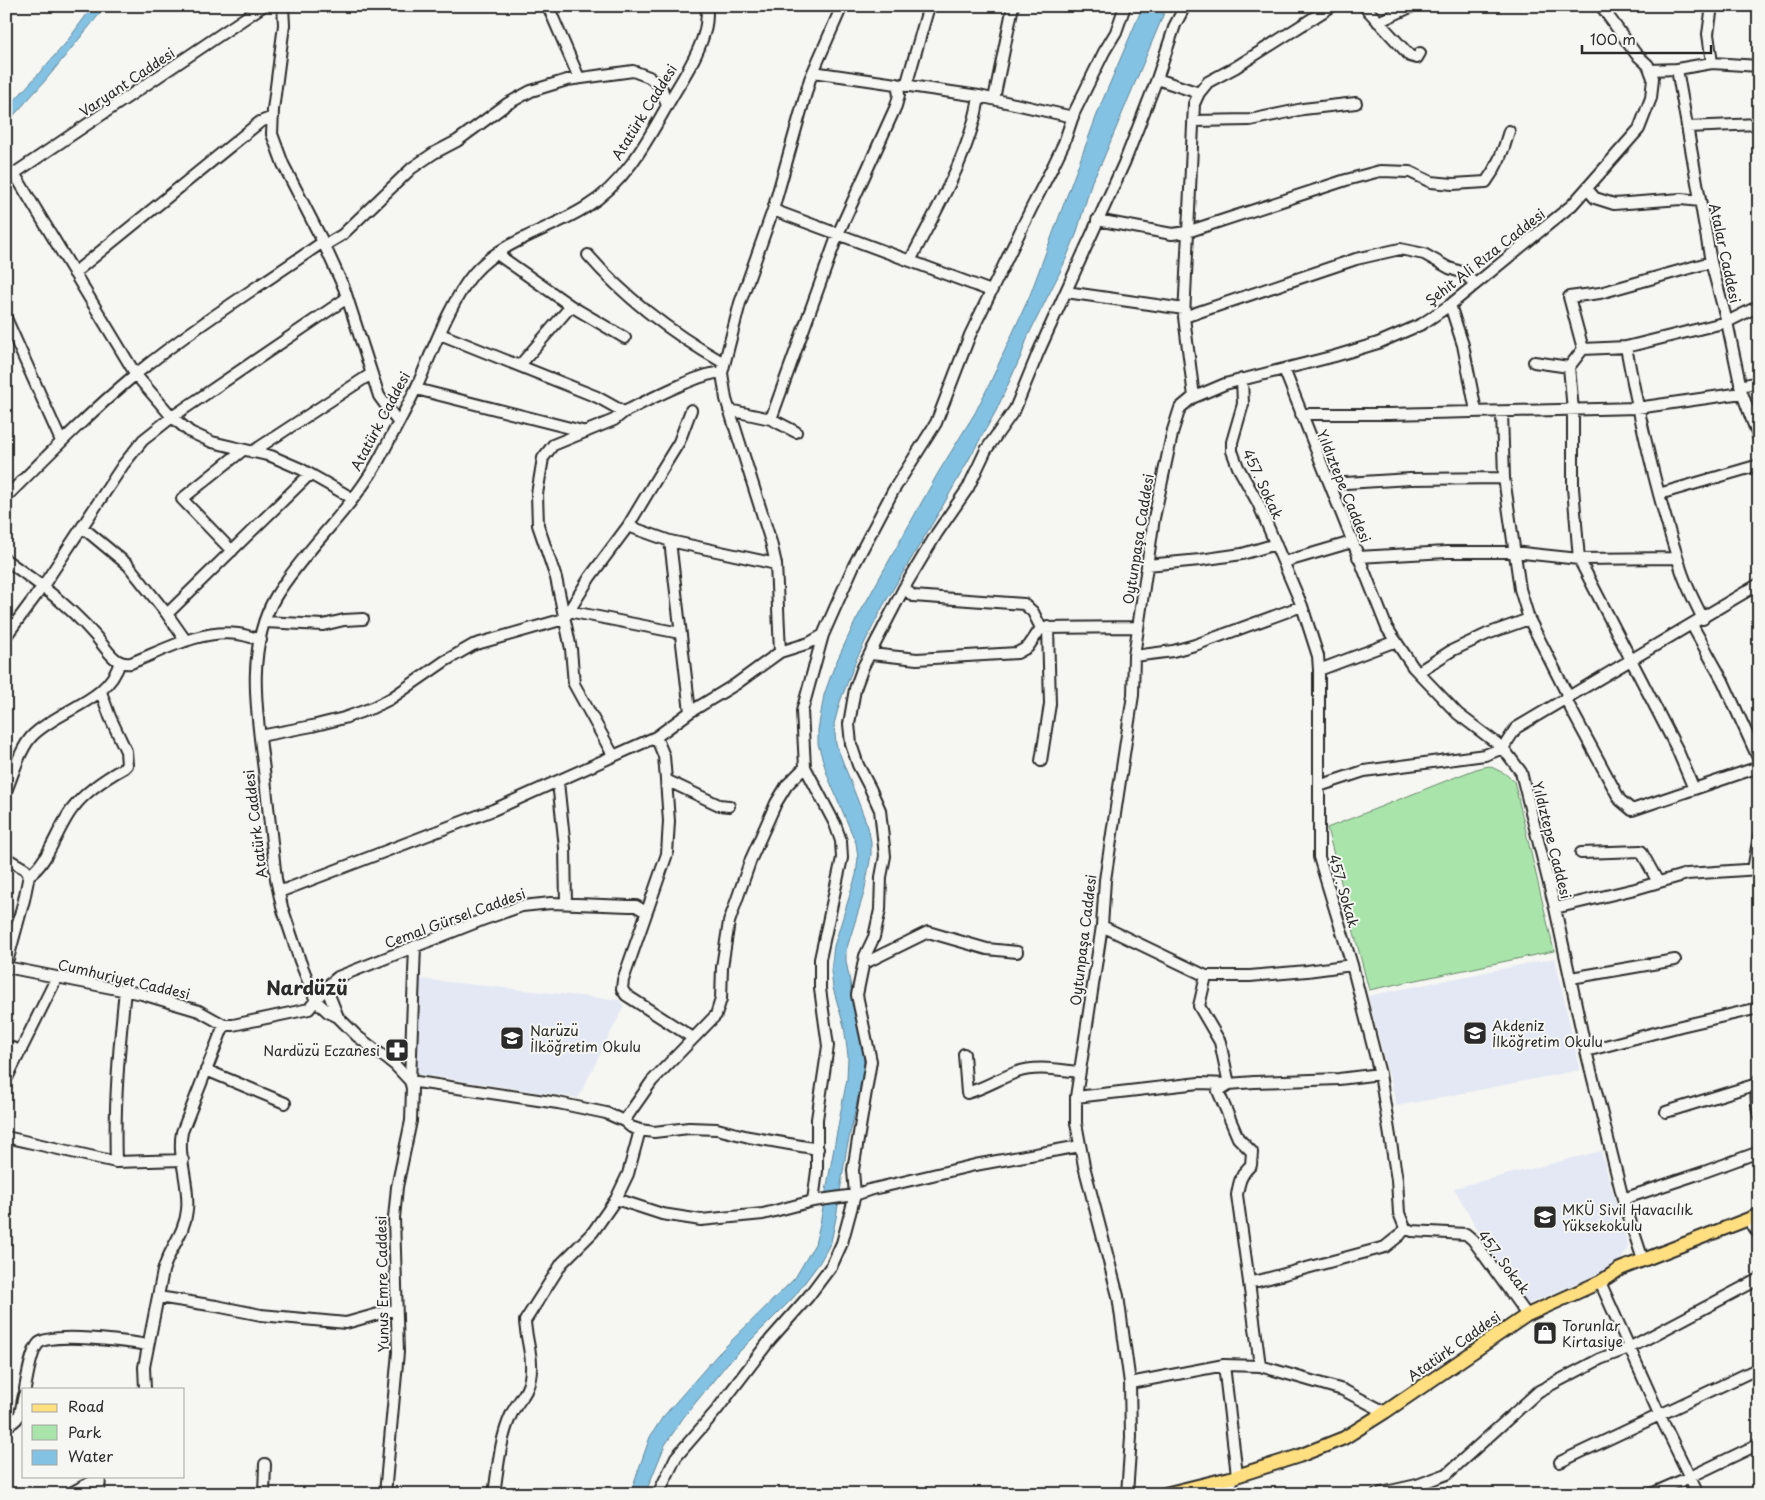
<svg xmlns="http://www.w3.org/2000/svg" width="1765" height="1500" font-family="'Playpen Sans',sans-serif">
	<rect width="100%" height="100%" fill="#f6f6f2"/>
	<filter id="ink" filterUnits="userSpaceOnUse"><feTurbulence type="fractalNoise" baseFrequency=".02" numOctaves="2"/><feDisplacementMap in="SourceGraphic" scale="10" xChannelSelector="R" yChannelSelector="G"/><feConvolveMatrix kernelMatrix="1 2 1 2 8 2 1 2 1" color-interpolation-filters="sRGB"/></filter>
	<g filter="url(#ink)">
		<!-- built -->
		<path fill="#e3e8f4" d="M1555,958L1580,1070L1397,1106L1368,996Z
			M420,979L619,1000L624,1006L578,1098L418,1074L413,1071Z
			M1601,1151L1628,1247L1618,1265L1528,1304L1509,1286L1454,1188Z"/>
		<!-- green -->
		<path fill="#a9e5ab" stroke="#6a886b" d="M1489,766L1504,773L1514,781L1554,951L1369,990L1327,828L1476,769Z"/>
		<!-- water -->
		<path fill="#83c2e3" stroke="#608699" d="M93,6H106L44,82L6,124V110L65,44Z
			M1143,6H1167L1102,162L1092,181L1076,235L1062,268L1028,336L1021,356L996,411L941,509L883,606L856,660L840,702L834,724L836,744L868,827L871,842V855L864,893L846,951V961L863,1049L864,1071L846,1152L836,1218L831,1242L820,1262L794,1297L727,1364L683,1418L665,1445L645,1494H630L650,1437L662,1418L718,1354L795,1278L815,1244L820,1224L841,1110L847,1079L848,1056L844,1026L833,988L831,971L834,946L856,875L858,858L856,843L828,777L818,744V730L824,695L834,667L856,620L938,473L975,413L990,383L1030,295L1101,104Z"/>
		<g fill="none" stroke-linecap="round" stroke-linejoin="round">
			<!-- minor casing -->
			<g stroke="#2b2b2b" stroke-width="14">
				<path id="minor" d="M283,6L284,25L273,110L272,134L283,164L323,242L344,288L379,396L398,422
					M548,6L579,78
					M1185,6L1175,25L1157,79L1199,93
					M1364,6L1410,56L1417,58L1420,53
					M1712,6L1708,34L1712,63
					M1378,22L1413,6
					M1677,69L1711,262L1727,322L1742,393L1759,439
					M1650,70L1677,69L1712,63L1759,66
					M813,72L979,96L1073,117
					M906,86L929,6
					M994,99L1013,6
					M1193,121L1250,120L1303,109L1356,103
					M1687,127L1759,124
					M14,173L136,375L172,417L190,432L212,442L271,456L301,469L352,498
					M6,179L263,6
					M1587,189L1595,198L1614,204L1681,199L1700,201
					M773,210L991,291
					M1097,220L1172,234L1187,232L1346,180L1380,171L1410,172L1431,182L1453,184L1486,182C1498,166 1504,150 1509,131
					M325,245L342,235L412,168L434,153L457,141L507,104L531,91L567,80L633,71L649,77L658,84L662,89L667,106
					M497,254L571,306L520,365
					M588,255C626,299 673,334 724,363
					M910,261C935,212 972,150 979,96
					M1711,262L1600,293L1569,297L1583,349L1626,347L1727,322L1759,306
					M74,273L260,122L273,117
					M1066,292L1184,309
					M1450,305L1463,345L1476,411
					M571,306L625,338
					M1184,317L1356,259L1400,249L1424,254L1449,268L1464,273L1475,284
					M6,318L61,441
					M440,334L597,397L624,412
					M1626,347C1640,421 1657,495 1680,566C1685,584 1695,602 1703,619
					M1583,349L1569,367L1573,410V488L1579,559L1677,749L1694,789
					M1534,362L1569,367
					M1284,369L1387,628L1413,667L1458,714L1503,748L1521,772L1555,908L1586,1051L1623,1199L1643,1260
					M1242,379L1243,404L1232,442V451L1238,467L1258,503L1302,606L1318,656L1319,670V857L1352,965L1380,1074L1397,1180L1399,1213L1405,1228L1412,1231L1466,1234L1473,1240L1527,1315
					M1740,386L1759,382
					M416,389L586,432
					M1194,397L1184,317L1194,104L1199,93L1208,82L1236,67L1332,6
					M729,410L771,419L796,432
					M1502,412L1504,478L1520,589L1529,619L1568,696
					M1301,414H1389L1637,408L1742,393
					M771,419L838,234L896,106L899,95L897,84
					M252,452L371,374
					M1330,484L1410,479L1504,478
					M1659,494L1759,465
					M6,497C48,455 90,412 136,374C195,326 261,285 323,242
					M628,526L670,541L776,564
					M82,527L128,565L167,614L186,641
					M670,541L690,712
					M232,551L182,499L243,450
					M1358,557L1447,552H1514L1579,559L1677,558
					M6,560C44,587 78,612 106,649C113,658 120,665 131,663C164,650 201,629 238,634C246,635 253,638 261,640
					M1284,562L1352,542
					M1147,565L1200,560L1242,554L1276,544
					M904,588L913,596L1024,604L1033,612L1041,628
					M568,611L680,633
					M167,614L310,474
					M265,622L323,625L344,620L363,619
					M1692,625L1723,681L1759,760
					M1042,628L1138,627
					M6,636L43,586L123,465L143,440L172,417L347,298
					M780,652L776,564L771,542L726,399L722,373L740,303L773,210L810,79L842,6
					M871,654L917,659L1017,653L1028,647L1041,628
					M1134,656L1173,651L1195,645L1302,606
					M1319,670L1396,641
					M1418,672L1451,651L1487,634L1529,619
					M1565,698L1620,800L1632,810L1759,767
					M260,736L312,726L344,718L372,708L390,699L445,661L473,645L564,619L590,577L628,526L655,481L679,442L691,410
					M656,737L664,756L666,780L669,821L667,854L623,980L622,989L626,995L693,1038
					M613,755L574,684L571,649L556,578L538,525L537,494L543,458L553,445L614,420L624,412C643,403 705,370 722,373
					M1041,761L1050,704L1048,627
					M666,780L719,805L729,806
					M558,782L565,848L566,903
					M1319,786L1364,771L1485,755L1503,748L1516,728L1759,584
					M6,791C13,775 20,748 33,735C61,708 108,702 120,662
					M1581,853L1641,851L1658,882
					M6,858L25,869L29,875L24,900L6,966
					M1753,870L1759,836
					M29,875C48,864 58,826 73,808C86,791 106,778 124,768L127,765L126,751L110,717L101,692
					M279,892L493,810L656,737L690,712L736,684L780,652L809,643L823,635
					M1555,908L1635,889L1687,874L1759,869
					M1102,926L1206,976H1250L1307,971L1352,965
					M415,946L410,1081L558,1103L606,1113L624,1121L631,1127L640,1130L654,1132L689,1128L717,1129L749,1137L818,1149
					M865,956L869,961L928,932L987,949L1017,952
					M6,967L142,994L199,1011L224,1025H233L309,1009L326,987L338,977L482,920L522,906L551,903L629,906H636L646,912
					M1206,976L1199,1006L1220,1042L1229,1084L1218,1091L1238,1138L1252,1152L1251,1165C1241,1174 1239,1182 1237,1195L1249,1282
					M1571,978L1675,960
					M326,987L338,1017L328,1012L316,1001L300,961L282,907L276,879C272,843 268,806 264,770C257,715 245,647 276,596C307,546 355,507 382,454C394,431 407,408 418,384C432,352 451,300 474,273C503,240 550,230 586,207C627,182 649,137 672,97C683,78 696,59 703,37C707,27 707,17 707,6
					M338,1017L357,1036L395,1065L410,1081L412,1088L411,1121L397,1187L394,1218L398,1352L385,1494
					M6,1046L21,1051
					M1586,1051L1681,1026L1759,1008
					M964,1054L967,1093C985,1088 1000,1078 1017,1072C1037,1065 1059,1070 1079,1072
					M206,1070L285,1103
					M1759,1079C1755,1091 1756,1104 1759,1116
					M6,1080L57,977
					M1076,1097L1199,1083L1229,1084L1254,1082L1339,1079L1380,1074
					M1666,1112L1757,1084
					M624,1121L652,1081L716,1015L721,999L722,967L729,922L751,859L776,803L787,785L805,767
					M6,1137L116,1162L183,1160
					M116,1162C114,1105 119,1048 125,990
					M616,1199L662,1214L701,1220L763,1214L813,1201L855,1195L869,1190L975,1165L1080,1146
					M1623,1199L1704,1172L1759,1152
					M813,1201L817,1171V1119L828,1046L820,989V959L842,858L841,841L835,824L805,767L802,711L823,635L854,565L893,491L936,423L970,335L1031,209L1053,166L1064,143L1074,113L1104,52L1116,32L1125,6
					M1748,1219L1759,1234
					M1600,1282L1660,1416L1698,1494
					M158,1297L216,1306L261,1315L346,1323L396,1309
					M1224,1365L1237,1475
					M1260,1366L1249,1282L1258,1281L1385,1247L1400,1235L1405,1228
					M1130,1383L1224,1365L1260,1366L1343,1390L1385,1412
					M25,1389C27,1378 31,1352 38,1344C49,1331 129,1342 148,1345
					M145,1389L144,1367L163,1271C169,1249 185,1233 187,1210C190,1184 177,1158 182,1132L224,1025
					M6,1426C23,1419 20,1410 24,1395
					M1560,1462L1759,1368
					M1230,1478L1232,1494
					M69,1494L99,1478
					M99,1494L100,1476
					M264,1494L265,1464
					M494,1494C498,1468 500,1439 511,1415C517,1401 528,1394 530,1378C534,1359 526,1340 525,1321L562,1263L593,1232L616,1199L628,1174L640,1130
					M658,1494L676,1457L716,1411L770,1340L808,1297L832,1265L842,1243L855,1195L853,1170L871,1061L857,995L865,956L874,937L880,910L881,877L885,856L880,810L870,788L858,765L851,744L849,724L855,689L863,667L904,588L937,533L968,488L986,450L1015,409L1038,353L1125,161L1157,79
					M1127,1494L1131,1437L1130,1383L1118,1296L1084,1166L1076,1123V1097L1102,926L1105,880L1133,695L1134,656L1154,518L1173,430L1180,408L1192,398L1225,384L1335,356L1378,343L1422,324L1450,305L1572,205L1639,129L1651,98L1653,78L1648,65L1636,54L1601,6
					M1377,1494L1417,1485L1447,1474L1539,1391L1600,1359L1629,1348L1759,1279
					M1651,1494L1690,1477L1759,1444"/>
			</g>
			<!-- major casing -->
			<g stroke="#2b2b2b" stroke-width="16">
				<path id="major" d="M1165,1494L1230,1478L1299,1456L1344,1438L1385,1412L1527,1315L1600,1282L1620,1269L1759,1215"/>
			</g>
			<!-- minor -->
			<use href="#minor" stroke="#f6f6f2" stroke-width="10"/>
			<!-- major -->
			<use href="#major" stroke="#ffdf80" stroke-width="12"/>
		</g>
	</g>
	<!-- icons -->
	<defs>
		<g id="school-square" transform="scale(1.25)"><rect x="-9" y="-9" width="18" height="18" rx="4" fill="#2b2b2b" stroke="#f6f6f2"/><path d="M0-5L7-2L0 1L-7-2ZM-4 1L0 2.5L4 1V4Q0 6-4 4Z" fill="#fff"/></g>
		<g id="pharmacy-square" transform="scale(1.25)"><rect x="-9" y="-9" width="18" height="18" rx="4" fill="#2b2b2b" stroke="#f6f6f2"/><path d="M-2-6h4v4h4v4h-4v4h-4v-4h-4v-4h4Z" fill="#fff"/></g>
		<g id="shop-square" transform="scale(1.25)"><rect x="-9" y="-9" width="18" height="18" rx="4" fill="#2b2b2b" stroke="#f6f6f2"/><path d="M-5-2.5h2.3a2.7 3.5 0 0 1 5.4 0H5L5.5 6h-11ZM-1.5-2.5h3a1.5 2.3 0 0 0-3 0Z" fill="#fff"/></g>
	</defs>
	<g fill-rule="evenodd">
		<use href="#school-square" x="1475" y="1033"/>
		<use href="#school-square" x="512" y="1038"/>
		<use href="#pharmacy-square" x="397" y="1050"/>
		<use href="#school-square" x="1545" y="1217"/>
		<use href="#shop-square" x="1545" y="1333"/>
	</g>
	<g text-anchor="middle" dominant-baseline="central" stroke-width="4" stroke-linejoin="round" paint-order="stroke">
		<!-- street labels -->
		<g font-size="14" fill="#2b2b2b" stroke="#f6f6f2">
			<text transform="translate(127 82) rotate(-34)">Varyant Caddesi</text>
			<text transform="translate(644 112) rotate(-58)">Atatürk Caddesi</text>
			<text transform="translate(1725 253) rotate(78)">Atalar Caddesi</text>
			<text transform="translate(1485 257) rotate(-38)">Şehit Ali Rıza Caddesi</text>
			<text transform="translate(380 421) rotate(-62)">Atatürk Caddesi</text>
			<text transform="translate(1263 484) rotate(65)">457. Sokak</text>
			<text transform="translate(1344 486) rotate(68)">Yıldıztepe Caddesi</text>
			<text transform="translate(1138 539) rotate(-81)">Oytunpaşa Caddesi</text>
			<text transform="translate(255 824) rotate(-97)">Atatürk Caddesi</text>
			<text transform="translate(1552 840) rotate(76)">Yıldıztepe Caddesi</text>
			<text transform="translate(1344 891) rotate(74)">457. Sokak</text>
			<text transform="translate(455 918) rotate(-20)">Cemal Gürsel Caddesi</text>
			<text transform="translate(1083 940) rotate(-83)">Oytunpaşa Caddesi</text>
			<text transform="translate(124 979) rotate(13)">Cumhuriyet Caddesi</text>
			<text transform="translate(1504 1262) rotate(53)">457. Sokak</text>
			<text transform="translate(382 1284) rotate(-91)">Yunus Emre Caddesi</text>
			<text transform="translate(1454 1346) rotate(-35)">Atatürk Caddesi</text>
		</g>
		<!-- poi labels -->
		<g font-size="14" fill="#2b2b2b" stroke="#f6f6f2" text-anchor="start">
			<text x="1492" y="1025">Akdeniz<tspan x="1492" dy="16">İlköğretim Okulu</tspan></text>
			<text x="530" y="1030">Narüzü<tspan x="530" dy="16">İlköğretim Okulu</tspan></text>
			<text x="380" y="1050" text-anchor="end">Nardüzü Eczanesi</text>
			<text x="1562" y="1209">MKÜ Sivil Havacılık<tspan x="1562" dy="16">Yüksekokulu</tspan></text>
			<text x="1562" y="1325">Torunlar<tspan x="1562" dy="16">Kirtasiye</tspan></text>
		</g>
		<!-- district labels -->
		<g font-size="19" font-weight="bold" fill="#2b2b2b" stroke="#f6f6f2">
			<text x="307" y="987">Nardüzü</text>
		</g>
	</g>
	<!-- margin -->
	<rect width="1765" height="1500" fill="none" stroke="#f6f6f2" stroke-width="25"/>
	<rect x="12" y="12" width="1740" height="1475" fill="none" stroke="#2b2b2b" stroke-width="2" filter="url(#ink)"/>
	<!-- legend -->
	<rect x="22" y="1388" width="162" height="90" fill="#f6f6f2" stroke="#a5a5a2"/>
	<rect x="32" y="1404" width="25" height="8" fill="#ffdf80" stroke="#a5a5a2"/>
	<text x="68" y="1412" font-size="15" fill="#2b2b2b">Road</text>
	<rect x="32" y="1425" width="25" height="15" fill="#a9e5ab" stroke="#a5a5a2"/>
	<text x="68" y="1438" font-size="15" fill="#2b2b2b">Park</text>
	<rect x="32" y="1450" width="25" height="15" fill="#83c2e3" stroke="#a5a5a2"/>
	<text x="68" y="1462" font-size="15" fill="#2b2b2b">Water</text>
	<!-- scale -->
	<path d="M1582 45v8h129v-8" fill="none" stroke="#2b2b2b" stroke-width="2.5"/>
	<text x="1590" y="45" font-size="15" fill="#2b2b2b" stroke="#f6f6f2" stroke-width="4" paint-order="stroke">100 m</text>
</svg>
